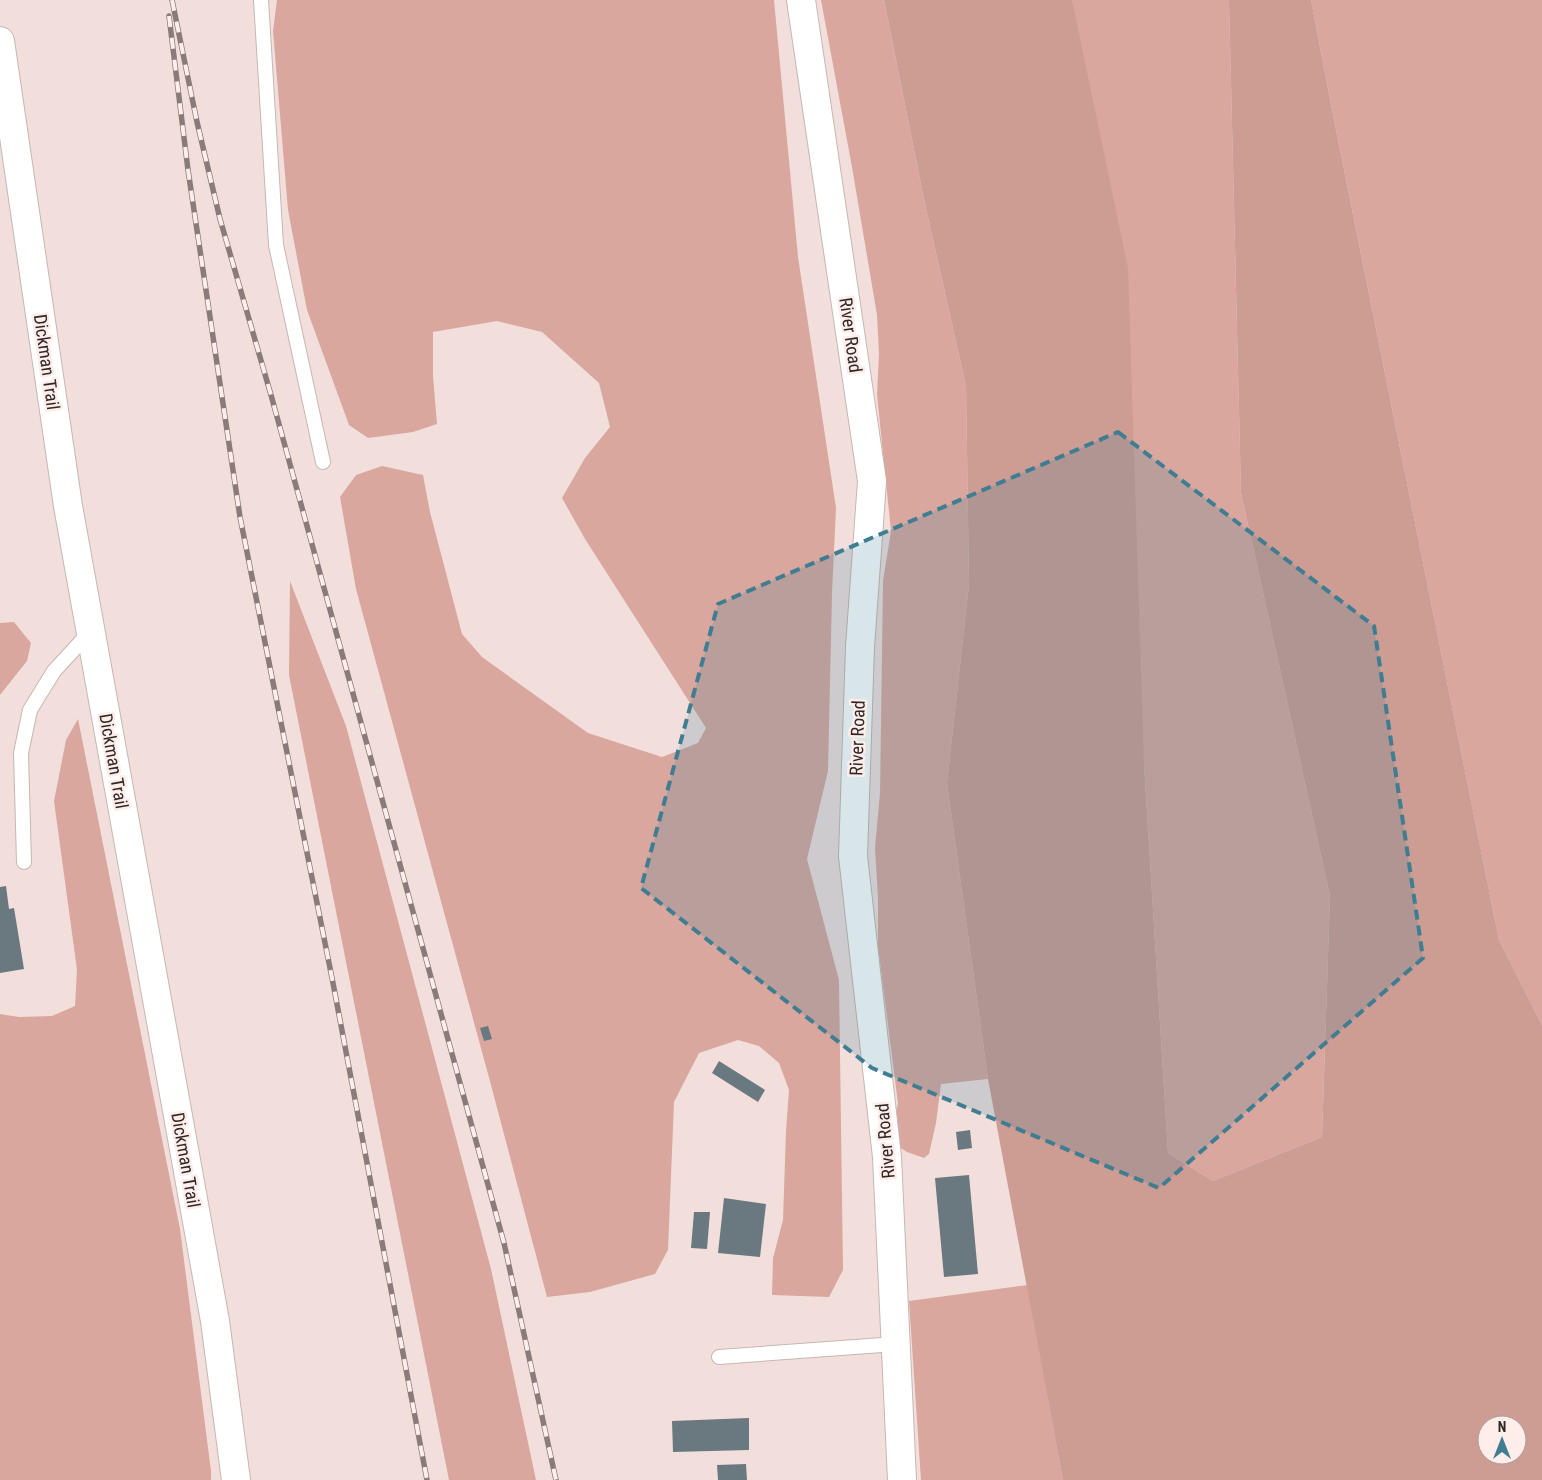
<svg xmlns="http://www.w3.org/2000/svg" width="1542" height="1480" font-family="'Roboto Condensed',sans-serif">
	<rect width="100%" height="100%" fill="#f2dfdc"/>
	<!-- forest -->
	<path fill="#d9a79e" d="M277,0H774L798,257L836,508L832,593L828,771L807,859L839,980L843,1270L829,1297L772,1295L773,1258L783,1220L786,1131L789,1090L779,1063L759,1046L738,1040L699,1053L674,1102L668,1250L655,1274L590,1292L547,1297L491,1085L356,589L340,497L356,475L382,466L423,475L430,512L462,634L482,657L588,733L662,757L698,743L706,728L585,539L562,498L585,458L610,427L599,383L542,332L497,321L433,332V376L437,424L413,432L368,438L349,425L307,310L288,210L273,31Z
		M821,0H884L925,204L966,386L969,584L947,783L988,1079L941,1084L936,1123L929,1154L924,1158L907,1152L899,1147L895,1115L898,1104L878,946V898L875,848L880,793L883,581L891,531L877,395L879,354L877,315L852,167Z
		M1072,0H1229L1241,493L1330,896L1322,1137L1213,1181L1168,1153L1144,763Z
		M1311,0H1542V1025L1499,940L1334,120Z
		M290,581L346,726L491,1269L536,1480H449L289,675Z
		M14,622L31,643L27,661L0,695V623Z
		M78,719L180,1229L211,1471V1480H0V1014L19,1017L52,1016L75,1006L77,970L54,801L66,740Z
		M1027,1285L1063,1480H921L909,1301Z"/>
	<!-- water -->
	<path fill="#cd9c93" fill-rule="evenodd" d="M884,0H1072L1128,268L1144,763L1168,1153L1213,1181L1322,1137L1330,896L1241,493L1229,0H1311L1334,120L1499,940L1542,1025V1480H1063L988,1079L947,783L969,584L966,386L925,204ZM1487,1425H1517V1455H1487Z"/>
	<!-- building -->
	<path fill="#69797f" d="M6,886L9,909L14,908L24,969L0,973V887Z
		M488,1026L492,1039L484,1041L480,1028Z
		M719,1061L765,1090L758,1102L712,1073Z
		M970,1130L972,1148L958,1150L956,1132Z
		M969,1175L978,1274L944,1277L935,1178Z
		M724,1198L766,1204L760,1257L718,1253Z
		M694,1212H710L707,1249L691,1248Z
		M749,1418V1450L673,1452L672,1421Z
		M746,1464L747,1480H718L717,1465Z"/>
	<g fill="none" stroke-linecap="round" stroke-linejoin="round">
		<!-- service casing -->
		<g stroke="#c7b6b2" stroke-width="16">
			<path id="service" d="M261,0L276,245L323,462
				M24,862L21,753L30,710L54,671L90,632
				M719,1357L896,1344"/>
		</g>
		<!-- minor casing -->
		<g stroke="#c7b6b2" stroke-width="30">
			<path id="minor" d="M801,0L872,481L860,647L853,856L887,1157L902,1480"/>
		</g>
		<!-- tertiary casing -->
		<g stroke="#c7b6b2" stroke-width="30">
			<path id="tertiary" d="M0,41L68,506L215,1321L236,1480"/>
		</g>
		<!-- service -->
		<use href="#service" stroke="#fff" stroke-width="14"/>
		<!-- minor -->
		<use href="#minor" stroke="#fff" stroke-width="28"/>
		<!-- tertiary -->
		<use href="#tertiary" stroke="#fff" stroke-width="28"/>
		<!-- rail casing -->
		<g stroke="#887b79" stroke-width="5.5">
			<path id="rail" d="M172,0L197,122L220,219L271,395L504,1243L556,1480
				M169,16L188,170L240,517L333,983L427,1480"/>
		</g>
		<!-- rail -->
		<use href="#rail" stroke="#ffede9" stroke-width="4" stroke-dasharray="11" stroke-linecap="butt"/>
	</g>
	<!-- marked area -->
	<path fill="#3e7d92" fill-opacity="0.2" stroke="#3e7d92" stroke-width="4" stroke-dasharray="10 6" stroke-linejoin="round" d="M1118,432L1374,626L1423,958L1159,1188L872,1068L641,888L718,604Z"/>
	<g text-anchor="middle" dominant-baseline="central" stroke-width="5" stroke-linejoin="round" paint-order="stroke">
		<!-- street labels -->
		<g font-size="18" fill="#2f2827" stroke="#ffede9">
			<text transform="translate(851 335) rotate(82)">River Road</text>
			<text transform="translate(47 362) rotate(82)">Dickman Trail</text>
			<text transform="translate(857 738) rotate(-88)">River Road</text>
			<text transform="translate(114 761) rotate(80)">Dickman Trail</text>
			<text transform="translate(885 1141) rotate(-95)">River Road</text>
			<text transform="translate(186 1160) rotate(80)">Dickman Trail</text>
		</g>
	</g>
	<!-- north arrow -->
	<g transform="translate(1502 1440)"><circle r="24" fill="#ffede9" stroke="#ac9e9b"/>
	<path d="M0-4L9 19L0 12L-9 19Z" fill="#3e7d92"/>
	<text y="-8" font-size="14" font-weight="bold" text-anchor="middle" fill="#2f2827">N</text>
	</g>
</svg>
